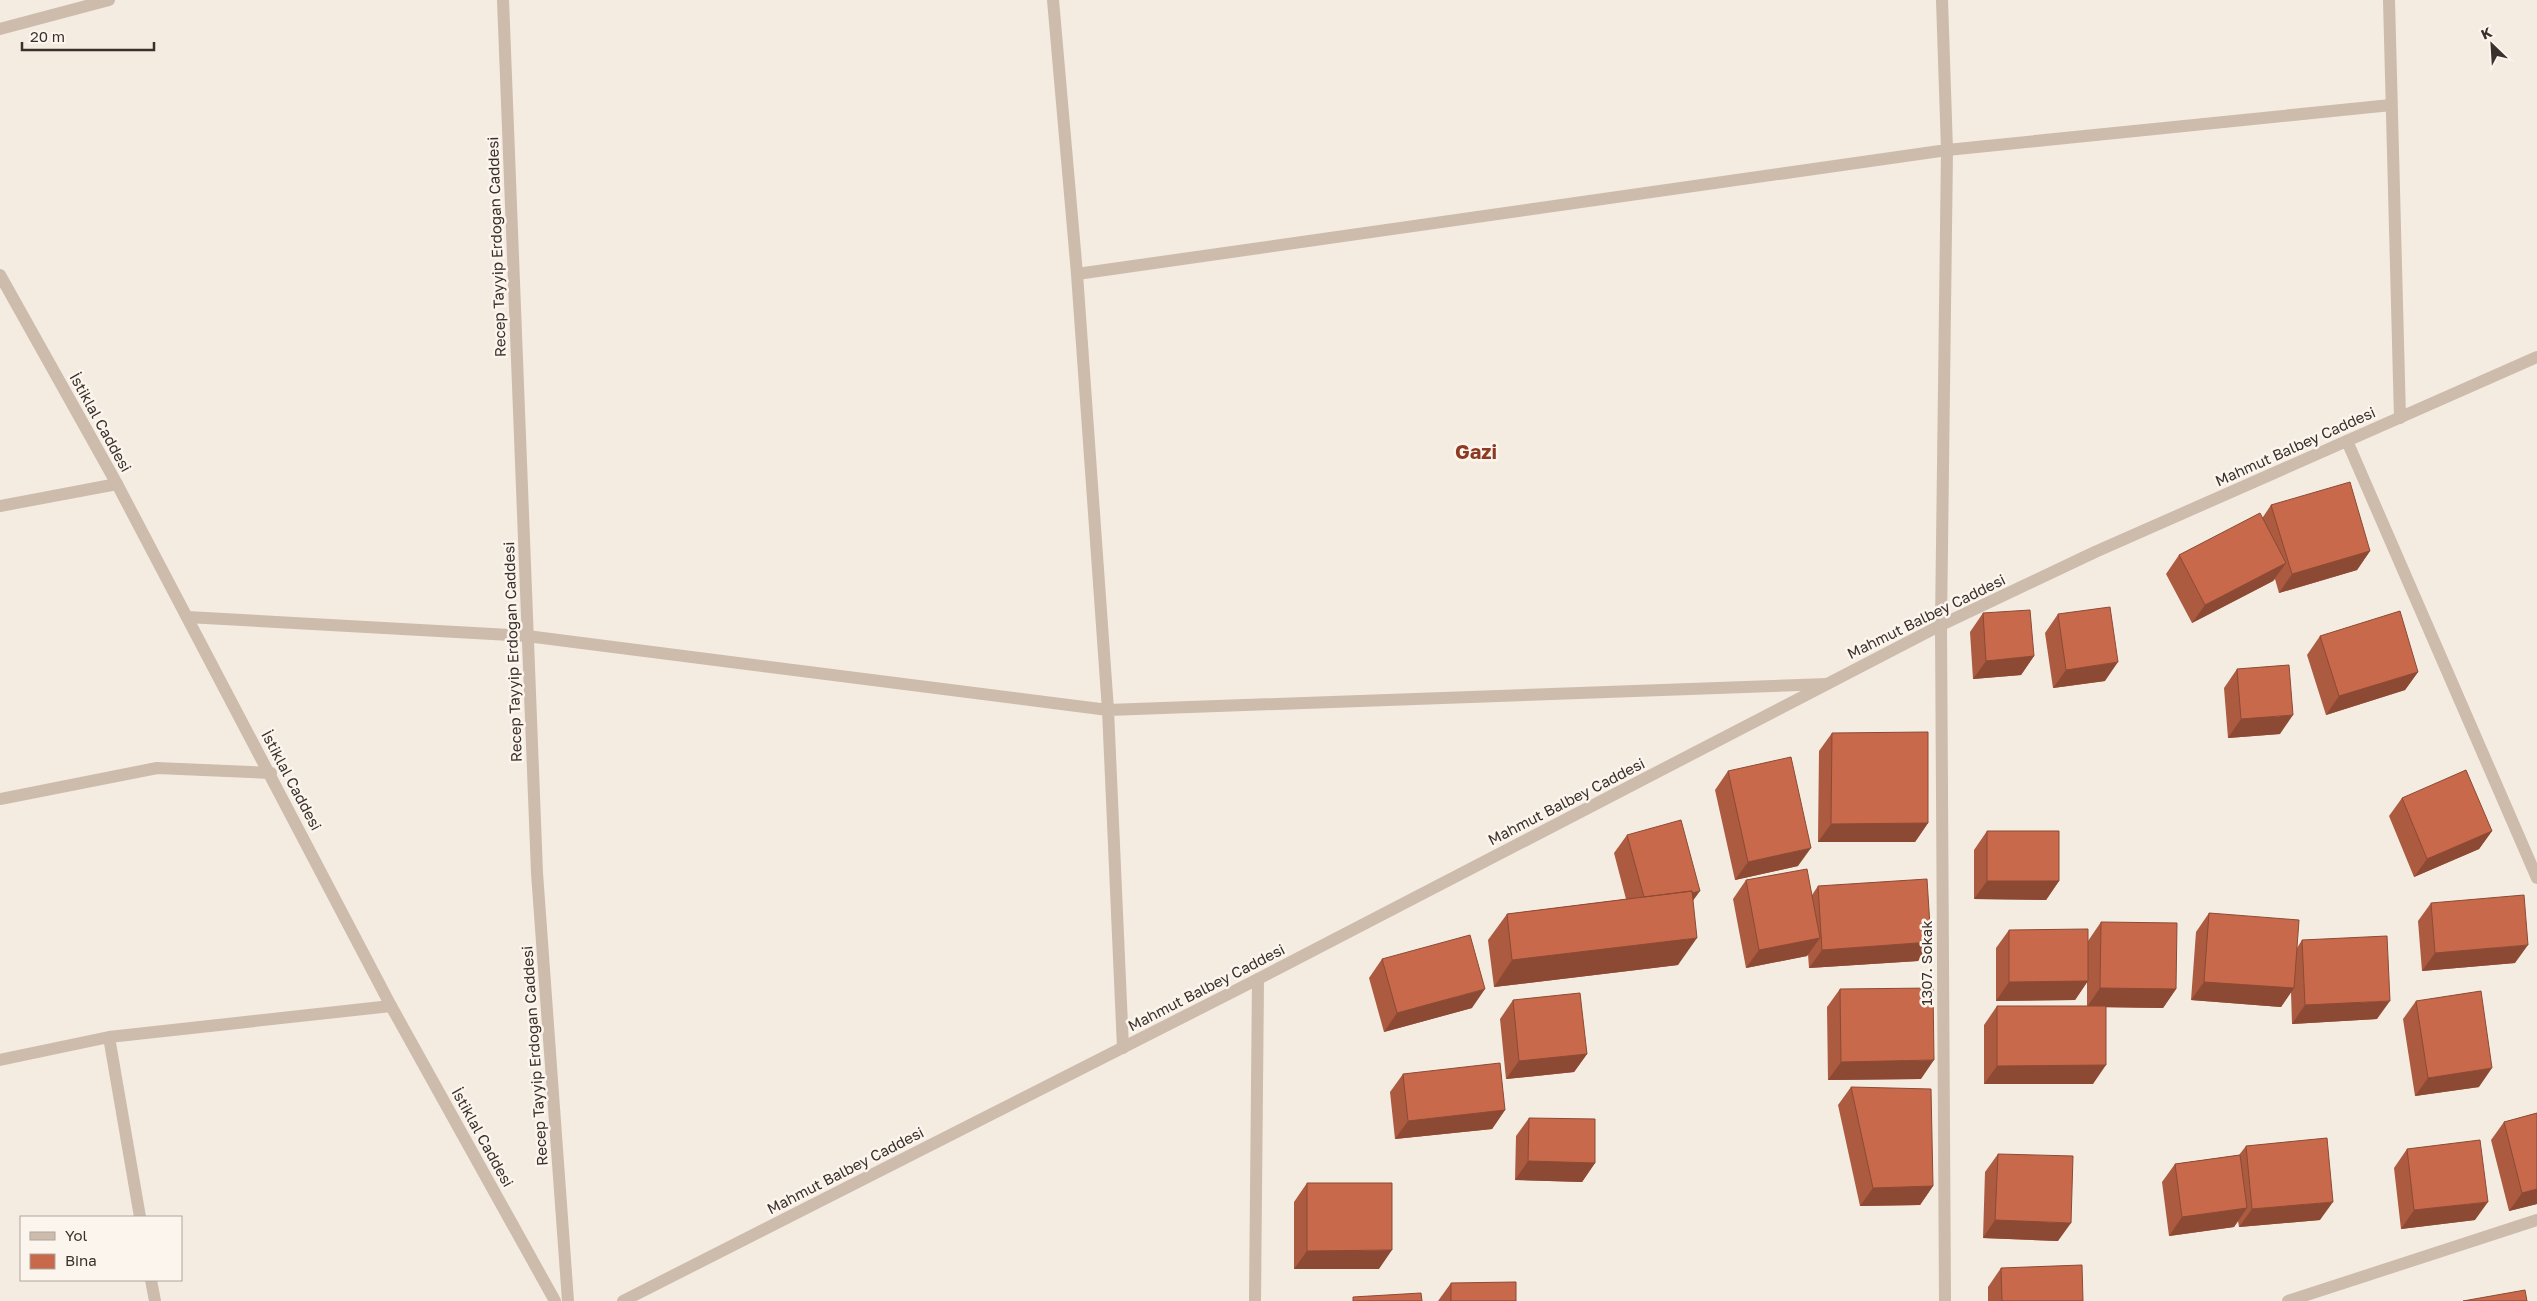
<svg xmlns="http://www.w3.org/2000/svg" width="2537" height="1301" font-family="'Golos Text',sans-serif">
	<rect width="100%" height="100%" fill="#f4ebe1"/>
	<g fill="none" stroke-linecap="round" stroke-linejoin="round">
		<!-- minor -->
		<path stroke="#cdbbac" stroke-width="12" d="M1942,0L1947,150L1941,625L1945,1301
			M2389,0L2400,418
			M0,29L109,0
			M1077,274L1947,150L2391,105
			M2347,441L2537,878
			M0,506L117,484
			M187,617L527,636L1108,710L1077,274L1053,0
			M0,799L157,768L271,773
			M109,1037L140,1217
			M1123,1048L1108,710L1827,684
			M0,1060L109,1037L391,1006
			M151,1280L155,1301
			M1255,1301L1258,979
			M2288,1301L2537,1220"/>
		<!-- tertiary -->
		<path stroke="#cdbbac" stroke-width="12" d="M503,0L537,873L568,1301
			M0,275L117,484L391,1006L555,1301
			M623,1301L1258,979L1941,625L2095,552L2537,357"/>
	</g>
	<!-- wall -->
	<path fill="#ac5a40" d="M2271,505L2370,551L2357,570L2279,593L2275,579L2273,581L2192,623L2166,574L2179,555L2263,517Z
		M1983,613L2034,656L2021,675L1973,679L1970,632Z
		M2058,614L2105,681L2053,688L2045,633Z
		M2320,636L2418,672L2405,690L2326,715L2307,655Z
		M2237,669L2280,734L2228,738L2224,688Z
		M1832,733L1928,823L1915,842H1818L1819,751Z
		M1728,771L1798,866L1735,880L1715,790Z
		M2402,798L2492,831L2479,849L2414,877L2389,816Z
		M1987,831L2059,881L2046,900L1974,899V850Z
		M1627,835L1693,901L1678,965L1494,987L1488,940L1507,914L1626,899L1614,853Z
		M1746,880L1812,895L1818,886L1931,942L1918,961L1809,968L1808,954L1807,956L1746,968L1733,899Z
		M2431,903L2515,963L2422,971L2418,921Z
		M2209,913L2297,948L2302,940L2377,1019L2292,1024L2291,992L2281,1007L2191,1000L2196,932Z
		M2101,922L2176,989L2163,1008L2106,1007L2093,1084H1984V1025L1997,1006H2087V982L2075,1000L1996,1001V948L2009,930L2088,941Z
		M1382,959L1472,1008L1384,1032L1369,978Z
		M1840,989L1921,1079L1828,1080L1827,1007Z
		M1513,1000L1587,1054L1574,1072L1506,1079L1500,1019Z
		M2416,1001L2479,1087L2415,1096L2403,1019Z
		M1403,1074L1505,1110L1492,1129L1395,1139L1390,1092Z
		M1851,1087L1933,1186L1920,1205L1860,1206L1838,1105Z
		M2537,1113V1204L2509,1211L2491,1140L2504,1122Z
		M1529,1118L1595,1163L1582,1182L1515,1180L1516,1136Z
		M2246,1146L2320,1220L2239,1227L2238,1221L2234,1227L2169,1236L2162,1182L2175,1164L2239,1155Z
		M2407,1149L2475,1220L2401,1229L2394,1168Z
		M1998,1154L2058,1241L1983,1238L1985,1172Z
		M1307,1183L1379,1269H1294V1202Z
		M2001,1268L2083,1301H1988V1287Z
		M1451,1283L1516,1301H1438Z"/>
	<!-- shaded-wall -->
	<path fill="#8c4a34" d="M2370,551L2357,570L2279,593L2292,574Z
		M2286,563L2273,581L2192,623L2205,605Z
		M2034,656L2021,675L1973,679L1986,661Z
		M2118,662L2105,681L2053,688L2066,670Z
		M2418,672L2405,690L2326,715L2339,696Z
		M2293,715L2280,734L2228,738L2241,719Z
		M1928,823L1915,842H1818L1831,824Z
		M2492,831L2479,849L2414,877L2427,859Z
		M1811,848L1798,866L1735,880L1748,862Z
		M1987,881H2059L2046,900L1974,899Z
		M1700,891L1687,909L1646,904Z
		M1697,938L1678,965L1494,987L1512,960Z
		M1820,938L1807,956L1746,968L1759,950Z
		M1931,942L1918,961L1809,968L1822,950Z
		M2528,945L2515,963L2422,971L2435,953Z
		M2088,981L2075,1000L1996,1001L2009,982Z
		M2204,982L2294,988L2281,1007L2191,1000Z
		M2100,988L2176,989L2163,1008L2087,1007Z
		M1485,989L1472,1008L1384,1032L1397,1013Z
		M2390,1001L2377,1019L2292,1024L2305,1005Z
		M1587,1054L1574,1072L1506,1079L1519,1061Z
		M1934,1060L1921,1079L1828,1080L1841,1062Z
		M2106,1065L2093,1084H1984L1997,1066Z
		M2492,1068L2479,1087L2415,1096L2428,1078Z
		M1505,1110L1492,1129L1395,1139L1408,1121Z
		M1528,1161L1595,1163L1582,1182L1515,1180Z
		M1933,1186L1920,1205L1860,1206L1873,1188Z
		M2537,1189V1204L2509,1211L2522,1193Z
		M2333,1202L2320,1220L2239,1227L2252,1209Z
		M2488,1202L2475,1220L2401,1229L2414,1210Z
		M2247,1208L2234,1227L2169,1236L2182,1217Z
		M1995,1220L2071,1223L2058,1241L1983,1238Z
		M1392,1250L1379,1269H1294L1307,1251Z"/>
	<!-- building -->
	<path fill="#c8694b" stroke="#8c4a34" d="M2350,482L2370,551L2292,574L2271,505Z
		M2260,513L2286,563L2205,605L2179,555Z
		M2110,607L2118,662L2066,670L2058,614Z
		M2030,610L2034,656L1986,661L1983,613Z
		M2400,611L2418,672L2339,696L2320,636Z
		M2289,665L2293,715L2241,719L2237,669Z
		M1928,732V823L1831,824L1832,733Z
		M1791,757L1811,848L1748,862L1728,771Z
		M2466,770L2492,831L2427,859L2402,798Z
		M1681,820L1700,891L1692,893V891L1644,897L1627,835Z
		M1987,831H2059V881H1987Z
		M1807,869L1820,938L1759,950L1746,880Z
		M1927,879L1931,942L1822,950L1818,886Z
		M1692,891L1697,938L1512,960L1507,914Z
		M2524,895L2528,945L2435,953L2431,903Z
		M2209,913L2299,920L2294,988L2204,982Z
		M2101,922L2177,923L2176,989L2100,988Z
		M2088,929V981L2009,982V930Z
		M1470,935L1485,989L1397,1013L1382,959Z
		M2387,936L2390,1001L2305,1005L2302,940Z
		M1933,988L1934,1060L1841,1062L1840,989Z
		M2481,991L2492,1068L2428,1078L2416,1001Z
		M1580,993L1587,1054L1519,1061L1513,1000Z
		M1997,1006H2106V1065L1997,1066Z
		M1500,1063L1505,1110L1408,1121L1403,1074Z
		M1851,1087L1931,1089L1933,1186L1873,1188Z
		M2537,1113V1189L2522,1193L2504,1122Z
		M1529,1118L1595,1119V1163L1528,1161Z
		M2327,1138L2333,1202L2252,1209L2246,1146Z
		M2480,1140L2488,1202L2414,1210L2407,1149Z
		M1998,1154L2073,1156L2071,1223L1995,1220Z
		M2240,1155L2247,1208L2182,1217L2175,1164Z
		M1307,1183H1392V1250L1307,1251Z
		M2082,1265L2083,1301H2002L2001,1268Z
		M1516,1282V1301H1451V1283Z
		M2525,1290L2527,1301H2463Z
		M1421,1293L1422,1301H1353V1297Z"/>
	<g text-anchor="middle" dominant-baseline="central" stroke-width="5" stroke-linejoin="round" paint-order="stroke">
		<!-- street labels -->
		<g font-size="15" fill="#3b302b" stroke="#fbf5ee">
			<text transform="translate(496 247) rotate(-92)">Recep Tayyip Erdoğan Caddesi</text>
			<text transform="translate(101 422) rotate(61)">İstiklal Caddesi</text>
			<text transform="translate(2295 446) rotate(-24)">Mahmut Balbey Caddesi</text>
			<text transform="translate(1926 616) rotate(-26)">Mahmut Balbey Caddesi</text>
			<text transform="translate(512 652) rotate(-92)">Recep Tayyip Erdoğan Caddesi</text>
			<text transform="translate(292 780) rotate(62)">İstiklal Caddesi</text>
			<text transform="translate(1566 801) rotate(-27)">Mahmut Balbey Caddesi</text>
			<text transform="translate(1926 963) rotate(-90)">1307. Sokak</text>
			<text transform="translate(1206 987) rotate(-27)">Mahmut Balbey Caddesi</text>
			<text transform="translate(534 1056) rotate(-94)">Recep Tayyip Erdoğan Caddesi</text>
			<text transform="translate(483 1137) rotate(61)">İstiklal Caddesi</text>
			<text transform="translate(845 1170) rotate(-27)">Mahmut Balbey Caddesi</text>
		</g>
		<!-- district labels -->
		<g font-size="20" font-weight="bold" fill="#8c3b22" stroke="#fbf5ee">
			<text x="1476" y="451">Gazi</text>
		</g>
	</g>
	<!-- legend -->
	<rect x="20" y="1216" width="162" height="65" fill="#fbf5ee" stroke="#aea6a0"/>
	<rect x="30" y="1232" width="25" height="8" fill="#cdbbac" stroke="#aea6a0"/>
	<text x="65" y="1241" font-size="15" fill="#3b302b">Yol</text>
	<rect x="30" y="1254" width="25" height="15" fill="#c8694b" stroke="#aea6a0"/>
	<text x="65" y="1266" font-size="15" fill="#3b302b">Bina</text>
	<!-- north arrow -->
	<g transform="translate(2492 45) rotate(335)" stroke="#fbf5ee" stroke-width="4" paint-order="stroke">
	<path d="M0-4L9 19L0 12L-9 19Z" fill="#3b302b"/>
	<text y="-8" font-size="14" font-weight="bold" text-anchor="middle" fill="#3b302b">K</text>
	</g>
	<!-- scale -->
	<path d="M22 42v8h132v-8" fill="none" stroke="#3b302b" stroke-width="2.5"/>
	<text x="30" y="42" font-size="15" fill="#3b302b" stroke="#fbf5ee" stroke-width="4" paint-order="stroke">20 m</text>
</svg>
